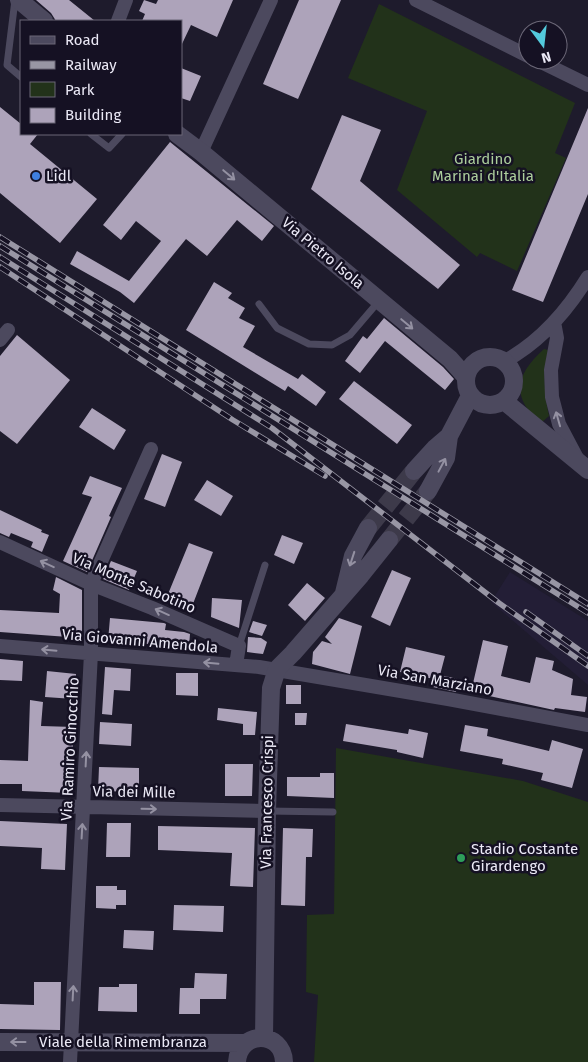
<svg xmlns="http://www.w3.org/2000/svg" width="588" height="1062" font-family="'Fira Sans',sans-serif">
	<rect width="100%" height="100%" fill="#1e1b2c"/>
	<!-- built -->
	<path fill="#231e36" d="M510,572L588,621V685L491,602Z"/>
	<!-- green -->
	<path fill="#22321a" d="M379,4L575,103L555,153L566,158L517,271L480,253L477,257L397,190L427,111L348,78Z
		M544,349L548,350C543,373 544,394 549,416L541,423C510,397 516,374 544,349Z
		M336,748L523,781L588,802V1062H314L318,995L306,992L307,915L334,914Z"/>
	<!-- building -->
	<path fill="#ada3ba" d="M36,0H69L95,21H56L51,13Z
		M144,0L156,4L158,0H233L217,37L191,25L181,46V21H142L145,14L139,11Z
		M299,0H341L298,99L263,84Z
		M181,68L201,76L190,101L181,98Z
		M0,107L21,124V134H38L30,144L97,199L60,243L0,193Z
		M588,108V194L543,302L512,290Z
		M342,115L381,130L360,181L460,265L438,289L311,189Z
		M170,142L274,226L262,241L237,220L207,256L186,239L134,303L120,292L70,264L77,251L129,281L161,241L136,221L121,240L103,225Z
		M214,282L232,293L228,298L245,308L239,318L255,326L243,347L298,379L302,374L326,392L316,406L288,386L285,391L186,330Z
		M384,318L443,367L454,379L445,390L385,341L360,373L345,361L363,336L367,339Z
		M17,335L70,380L17,444L0,431V356Z
		M354,381L412,425L397,444L339,399Z
		M92,408L126,430L114,450L79,427Z
		M162,454L182,462L165,507L144,499Z
		M90,476L122,488L109,516L111,517L87,572L63,561L92,497L82,494Z
		M207,480L233,496L221,516L194,500Z
		M0,510L42,530L41,532L49,535L42,552L31,547L33,542L11,533L9,537L0,533Z
		M282,535L303,543L294,564L274,555Z
		M189,543L213,552L191,609L166,599Z
		M111,561L137,571L129,590L103,579Z
		M392,570L411,578L390,626L371,617Z
		M56,577L82,590V638L0,632V610L59,613L60,594L53,590Z
		M307,583L325,598L305,621L288,605Z
		M212,598L242,600L239,628L211,617Z
		M110,618L164,623L166,624L165,630L184,632L190,634L189,647L108,641Z
		M339,618L362,626L350,674L312,664L313,652L322,641L332,644L325,637Z
		M253,621L267,625L262,636L249,632Z
		M248,637L261,638L267,642L263,654L247,652Z
		M483,640L508,646L501,676L530,683L536,657L554,661L552,670L573,679L571,695L587,697L585,712L555,708L554,710L471,692Z
		M406,647L445,656L440,675L458,679L456,692L433,687L434,679L400,672Z
		M0,659L23,661L22,681L0,680Z
		M105,667L131,669L130,691L114,690L112,715L102,714Z
		M47,671L76,674L74,699L45,697Z
		M176,673H198V696L176,695Z
		M286,685H301V704H286Z
		M30,700L43,702L41,726L74,727L70,793L22,791V784H0V760L28,761Z
		M218,708L257,712L255,735H243V724L217,720Z
		M295,713H307L306,725H295Z
		M100,722L132,724L131,746L99,744Z
		M346,724L408,734L409,729L428,733L423,758L397,752V750L343,741Z
		M465,725L488,729L487,736L549,751L552,740L583,749L572,788L541,780L543,773L502,764L503,759L460,751Z
		M225,764H253L252,796H225Z
		M99,767L139,768V792L98,791Z
		M320,773H334V798L287,796V777H320Z
		M0,821L67,824L65,870L41,869L42,848L0,846Z
		M107,823H131L130,857H106Z
		M158,826L255,828L253,887L230,886L232,853L158,850Z
		M283,828L313,829L312,857H306L305,906L281,905Z
		M96,886H117V890H126V905H116V909L96,908Z
		M174,905L224,906L223,932L173,930Z
		M124,930L154,931L153,950L123,948Z
		M195,973L227,974L226,999H200V1014H179L180,988H194Z
		M34,982H61L60,1030L0,1029V1004L34,1005Z
		M119,984H137V1012L98,1011L99,987H119Z"/>
	<g fill="none" stroke-linecap="round" stroke-linejoin="round">
		<!-- tertiary-tunnel -->
		<path stroke="#3d3a4a" stroke-width="18" stroke-dasharray="18 9" stroke-linecap="butt" d="M368,528L414,471
			M389,540L428,491"/>
		<!-- service -->
		<path stroke="#4c495e" stroke-width="7" d="M15,0L7,65L21,77
			M91,134L109,148L122,134
			M259,304L277,328L309,344L332,345L350,335L379,301
			M239,646L265,565
			M267,811L333,812"/>
		<!-- minor -->
		<path stroke="#4c495e" stroke-width="14" d="M416,0L528,56
			M118,21L126,0
			M537,60L588,85
			M201,152L271,0
			M554,322L557,338L551,370L552,397L559,424L578,460
			M0,340L8,330
			M505,361C540,342 567,311 588,277
			M0,542L91,584L152,608L239,646L236,665
			M0,646L259,667L448,699L588,725
			M0,805L267,811
			M70,1062L91,653V584L151,449"/>
		<!-- tertiary -->
		<path stroke="#4c495e" stroke-width="18" d="M19,0L44,21
			M177,134L201,152L450,359L466,377
			M466 381a24 24 0 1 1 48 0a24 24 0 1 1-48 0Z
			M504,401L588,470
			M414,471L435,448L449,436
			M428,491L446,458L449,436L470,396
			M344,593L353,556L368,528
			M264,1038L267,811L271,688L277,669L293,653L361,575L389,540
			M0,1042L246,1043
			M237,1062C239,1030 283,1030 284,1062"/>
		<!-- rail casing -->
		<g stroke="#9896a4" stroke-width="5.5">
			<path id="rail" d="M0,237L588,604
				M0,246L588,613
				M0,257L272,428L499,603L588,666
				M0,267L233,420L325,476
				M526,612L588,656"/>
		</g>
		<!-- rail -->
		<use href="#rail" stroke="#151123" stroke-width="4" stroke-dasharray="11" stroke-linecap="butt"/>
	</g>
	<!-- one-way arrows -->
	<defs><path id="oneway-shaft" d="M-6 0H5M1.5-3L5.5 0L1.5 3" fill="none" stroke-width="1.6" stroke-linecap="round" stroke-linejoin="round" transform="scale(1.25)"/></defs>
	<g stroke="#9491a2">
		<use href="#oneway-shaft" transform="translate(229 175) rotate(40)"/>
		<use href="#oneway-shaft" transform="translate(407 324) rotate(40)"/>
		<use href="#oneway-shaft" transform="translate(558 419) rotate(-106)"/>
		<use href="#oneway-shaft" transform="translate(442 465) rotate(-62)"/>
		<use href="#oneway-shaft" transform="translate(352 559) rotate(108)"/>
		<use href="#oneway-shaft" transform="translate(47 564) rotate(-155)"/>
		<use href="#oneway-shaft" transform="translate(162 612) rotate(-156)"/>
		<use href="#oneway-shaft" transform="translate(49 650) rotate(-175)"/>
		<use href="#oneway-shaft" transform="translate(211 663) rotate(-175)"/>
		<use href="#oneway-shaft" transform="translate(86 759) rotate(-87)"/>
		<use href="#oneway-shaft" transform="translate(149 809) rotate(1)"/>
		<use href="#oneway-shaft" transform="translate(82 831) rotate(-87)"/>
		<use href="#oneway-shaft" transform="translate(73 993) rotate(-87)"/>
		<use href="#oneway-shaft" transform="translate(18 1042) rotate(-180)"/>
	</g>
	<!-- markers -->
	<circle fill="#3f7fe0" stroke="#151123" stroke-width="2" cx="36" cy="176" r="5"/>
	<circle fill="#2e9e5b" stroke="#151123" stroke-width="2" cx="461" cy="858" r="5"/>
	<g text-anchor="middle" dominant-baseline="central" stroke-width="5" stroke-linejoin="round" paint-order="stroke">
		<!-- park labels -->
		<g font-size="15" fill="#acce9c" stroke="#151123">
			<text x="483" y="159">Giardino<tspan x="483" dy="17">Marinai d'Italia</tspan></text>
		</g>
		<!-- poi labels -->
		<g font-size="15" fill="#ebe9f6" stroke="#151123" text-anchor="start">
			<text x="46" y="176">Lidl</text>
			<text x="471" y="849">Stadio Costante<tspan x="471" dy="17">Girardengo</tspan></text>
		</g>
		<!-- street labels -->
		<g font-size="15" fill="#ebe9f6" stroke="#151123">
			<text transform="translate(323 253) rotate(40)">Via Pietro Isola</text>
			<text transform="translate(134 583) rotate(23)">Via Monte Sabotino</text>
			<text transform="translate(140 641) rotate(5)">Via Giovanni Amendola</text>
			<text transform="translate(435 680) rotate(10)">Via San Marziano</text>
			<text transform="translate(70 749) rotate(-87)">Via Ramiro Ginocchio</text>
			<text transform="translate(134 792) rotate(1)">Via dei Mille</text>
			<text transform="translate(267 802) rotate(-89)">Via Francesco Crispi</text>
			<text x="123" y="1042">Viale della Rimembranza</text>
		</g>
	</g>
	<!-- legend -->
	<rect x="20" y="20" width="162" height="115" fill="#151123" stroke="#6b6777"/>
	<rect x="30" y="36" width="25" height="8" fill="#4c495e" stroke="#6b6777"/>
	<text x="65" y="45" font-size="15" fill="#ebe9f6">Road</text>
	<rect x="30" y="61" width="25" height="8" fill="#9896a4" stroke="#6b6777"/>
	<text x="65" y="70" font-size="15" fill="#ebe9f6">Railway</text>
	<rect x="30" y="82" width="25" height="15" fill="#22321a" stroke="#6b6777"/>
	<text x="65" y="95" font-size="15" fill="#ebe9f6">Park</text>
	<rect x="30" y="108" width="25" height="15" fill="#ada3ba" stroke="#6b6777"/>
	<text x="65" y="120" font-size="15" fill="#ebe9f6">Building</text>
	<!-- north arrow -->
	<g transform="translate(543 45) rotate(165)"><circle r="24" fill="#151123" stroke="#6b6777"/>
	<path d="M0-4L9 19L0 12L-9 19Z" fill="#53cadc"/>
	<text y="-8" font-size="14" font-weight="bold" text-anchor="middle" fill="#ebe9f6">N</text>
	</g>
</svg>
